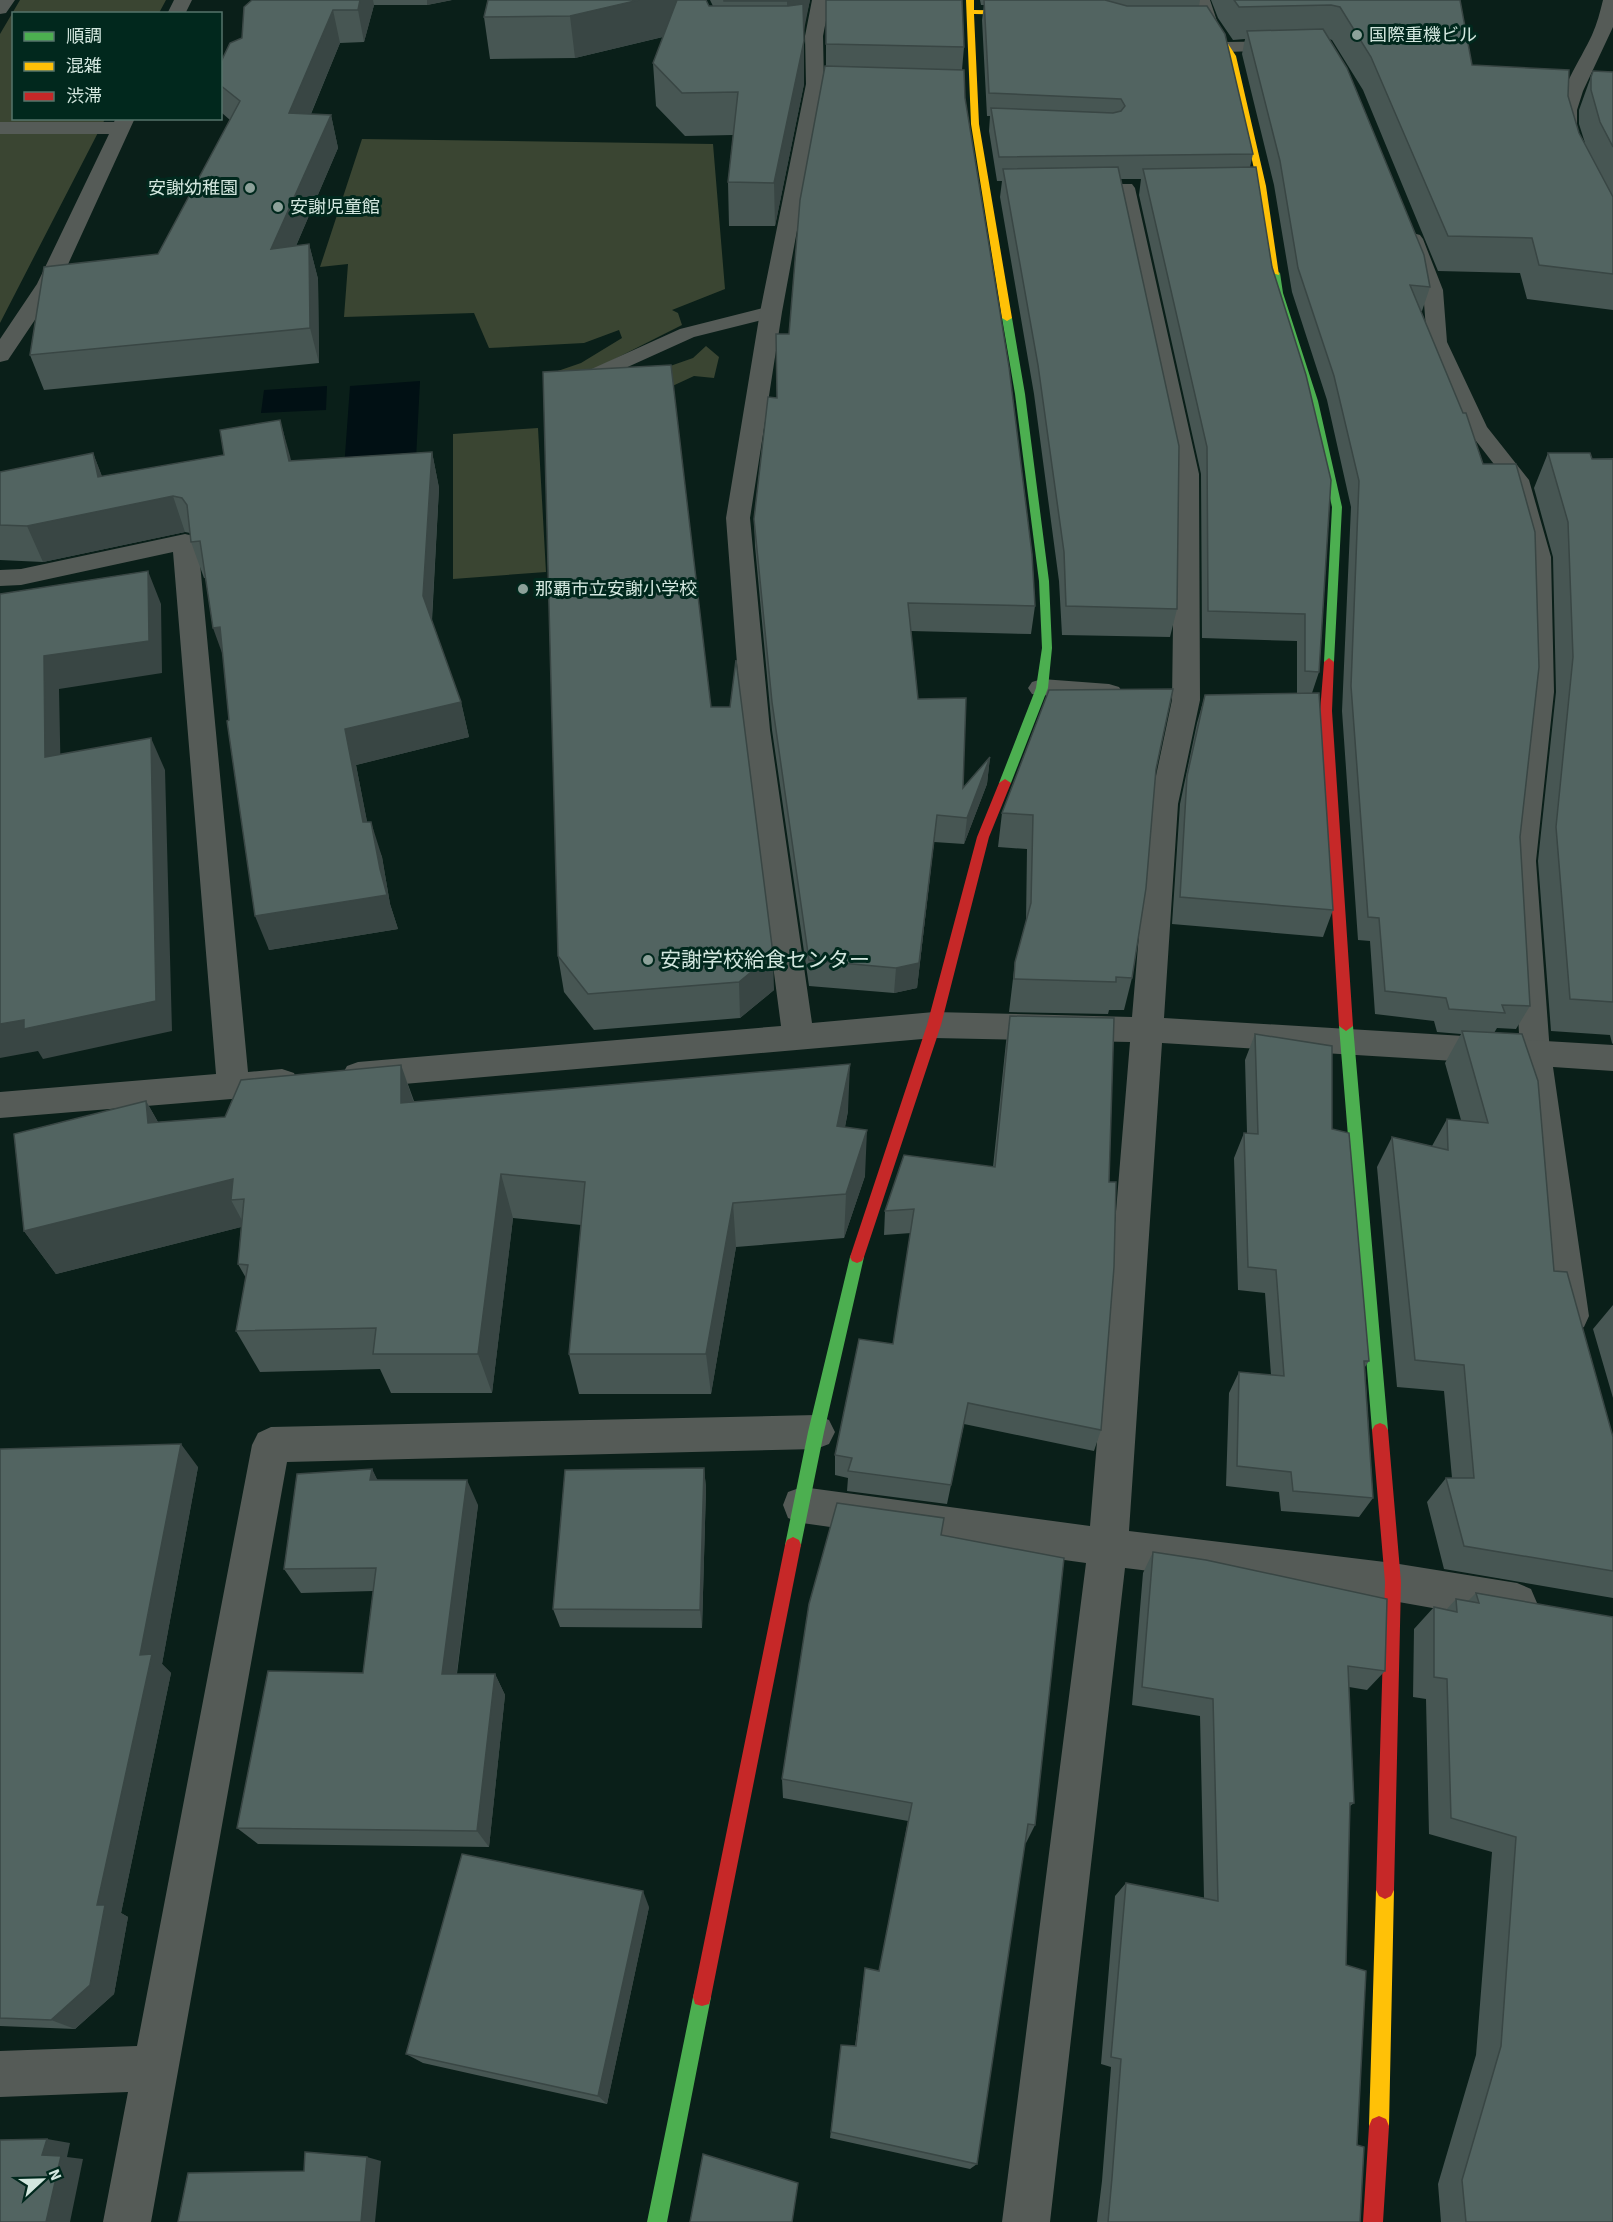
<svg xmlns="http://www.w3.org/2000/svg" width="1613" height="2222" font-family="'Source Sans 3','Noto Sans JP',sans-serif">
	<rect width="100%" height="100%" fill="#0a1f19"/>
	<!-- green -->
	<path fill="#3a4532" d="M20,0H166L159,13L14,14V118L105,119L0,323V34Z
		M362,139L713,144L725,289L672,310L678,313L682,325L559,387L549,374L581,363L622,338L619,330L584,343L489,348L474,313L344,317L348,264L320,267Z
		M706,346L719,357L714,378L694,376L666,389L636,378L693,358Z
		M538,428L546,572L453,579V434Z"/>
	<!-- water -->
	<path fill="#011014" d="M420,381L415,478L343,483L350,386Z
		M327,386L326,410L261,413L264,390Z"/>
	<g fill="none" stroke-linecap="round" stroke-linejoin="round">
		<!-- lane -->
		<path fill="#555b57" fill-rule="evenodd" d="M1194,0H1210L1217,21L1215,24H1203Z
			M1285,41L1293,46L1291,50L1226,52L1218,47L1226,42Z
			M1413,233L1420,235L1423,239L1443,290L1447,342L1487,427L1529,480L1551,557L1554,692L1536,861L1550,1053L1545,1061L1535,1065L1525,1061L1520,1053L1510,861L1530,692L1527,557L1507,481L1466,428L1427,342L1423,290L1403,239L1406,235Z
			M771,306L778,308L781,312L778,316L694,337L590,384L583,386L576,384L573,380L576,376L680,329Z"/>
		<!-- street -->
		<path fill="#555b57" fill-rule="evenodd" d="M0,0H15L6,13L0,14Z
			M174,0H192L185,14H167Z
			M812,0H830L823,36L824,84L782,312L750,518L770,730L812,1023L934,1012L1132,1017L1150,804L1172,700L1175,474L1115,188L1118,184H1132L1135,188L1199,474L1200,700L1178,804L1164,1018L1613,1045V1071L1553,1067L1589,1316L1584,1327L1571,1332L1558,1327L1553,1316L1520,1065L1162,1043L1129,1531L1393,1563L1517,1583L1531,1589L1537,1603L1531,1617L1517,1623L1393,1601L1125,1568L1050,2222H1002L1086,1563L802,1523L788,1518L783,1505L788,1492L802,1487L1090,1526L1130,1042L934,1038L358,1088L347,1084L342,1075L347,1066L358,1062L781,1026L742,730L726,518L760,312L806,84L805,36Z
			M1603,0H1613V27L1583,91L1577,110V128L1582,147L1579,151H1565C1540,115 1577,68 1592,35C1597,24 1600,12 1603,0Z
			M116,118H135L59,284L8,360L0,362V339L37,284L109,134H0V122H114Z
			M185,534L194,536L198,542L248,1072L282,1069L294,1073L298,1082L294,1091L282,1095L0,1118V1092L216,1074L173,552L21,585L0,586V570L21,569Z
			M1042,679L1109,684L1119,687L1123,693L1119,699L1109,702L1032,694L1028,688L1032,682Z
			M816,1415L829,1420L835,1432L829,1444L816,1449L287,1462L151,2222H103L128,2092L0,2097V2051L137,2046L252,1445L258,1433L271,1427Z"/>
		<!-- fast -->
		<path fill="#4caf50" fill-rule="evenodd" d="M1276,270L1280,273L1283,293L1318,401L1342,507L1334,662L1329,666L1324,662L1332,507L1308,401L1275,293L1272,273Z
			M1007,315L1012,318L1025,394L1049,581L1052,648L1048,688L1011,783L1005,787L999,783L1036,688L1042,648L1039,581L1015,394L1002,318Z
			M1346,1021L1353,1026L1388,1430L1385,1435L1380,1437L1375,1435L1372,1430L1339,1026Z
			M857,1251L862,1253L864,1257L824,1432L801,1545L799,1550L793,1553L787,1550L785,1545L808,1432L850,1257L852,1253Z
			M702,1988L709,1990L711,1997L667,2222H647L693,1997L695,1990Z"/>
		<!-- slow -->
		<path fill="#ffc107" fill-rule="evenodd" d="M966,0H974V10L1029,11L1033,13L1029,15L974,14L979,124L1012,318L1007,321L1002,318L971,124Z
			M1199,19H1212L1236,56L1266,186L1279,275L1272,273L1258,186L1228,56L1207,23H1196V19Z
			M1385,1881L1391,1884L1394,1890L1389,2126L1386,2133L1379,2136L1372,2133L1369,2126L1376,1890L1379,1884Z"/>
		<!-- jam -->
		<path fill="#c62828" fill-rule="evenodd" d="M1329,658L1334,662L1332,711L1353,1026L1346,1031L1339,1026L1320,711L1324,662Z
			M1005,779L1011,783L989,837L941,1025L864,1257L862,1261L857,1263L852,1261L850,1257L927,1025L977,837L999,783Z
			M1380,1423L1385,1425L1388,1430L1401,1582L1394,1890L1391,1896L1385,1899L1379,1896L1376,1890L1385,1582L1372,1430L1375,1425Z
			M793,1537L799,1540L801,1545L711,1997L709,2004L702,2006L695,2004L693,1997L785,1545L787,1540Z
			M1379,2116L1386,2119L1389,2126L1383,2222H1363L1369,2126L1372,2119Z"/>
	</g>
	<!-- wall -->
	<path fill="#475653" d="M252,0H452L427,5H374L364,42L340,43L311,114L331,115L338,148L296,246L309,244L318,279L319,363L44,390L30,355L158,254L230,120L222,113L220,107V64L242,38Z
		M710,0H810L803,30L804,84L775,226H729L728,182L733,135L685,136L656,106L653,63L663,37L575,58L490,59L484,17L713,6Z
		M980,0H1200L1199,6L1253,154L1250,167L1319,672L1312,693L1333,910L1323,937L1172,924L1180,804L1197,723L1205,695L1297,693V641L1202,638L1201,474L1139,195L1141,179H1121L1177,609L1170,637L1062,635L1059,581L1034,394L1000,197L1002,181H997L989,131L990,116H987L982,20L984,5H981Z
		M1211,0H1460L1472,65L1568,96L1579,133L1585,143L1579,124V110L1593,71L1613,72V310L1527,299L1520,273L1438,271L1363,90L1332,40L1329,39L1430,287L1422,311H1421L1520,837L1530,1006L1516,1029L1497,1028L1494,1033L1554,1271L1613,1437V1598L1444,1569L1427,1502L1446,1478H1452L1444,1391L1397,1387L1377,1167L1392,1137L1432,1146L1447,1119L1461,1120L1445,1063L1461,1034L1437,1032L1434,1021L1375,1014L1370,941L1358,940L1342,711L1351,507L1327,400L1292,292L1274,185L1242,54L1245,39L1233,40L1218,18Z
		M826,4L964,47L962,70L965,98L1035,606L1031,634L911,631L918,699L963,788L990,757L987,784L964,844L934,842L917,988L894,993L809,986L772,730L755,546L754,519L789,334L826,66Z
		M432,452L439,488L432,621L461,702L469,737L356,765L367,822L382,857L390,904L398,929L269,950L229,720L223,655L206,578H204L191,542L190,533L185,532L43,562L0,560V472L93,453L102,477L291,461Z
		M1548,453L1592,459L1613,458V1044L1612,1043L1610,1035L1551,1031L1538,861L1556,692L1553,557L1534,488Z
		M711,707L774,990L740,1018L594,1030L564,992L558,956Z
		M1156,769L1132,978L1124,1010H1109L1108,1014L1009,1012L1015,962L1026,922L1027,849L998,847L1002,813Z
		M1010,1016L1101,1430L1094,1451L964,1424L947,1504L847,1491L848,1478L835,1475V1455L893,1344L911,1233L884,1235L885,1211L993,1167L1006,1042Z
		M1255,1034L1332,1129L1369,1361L1365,1367L1373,1498L1359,1517L1281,1511L1279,1492L1226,1486L1229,1393L1239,1372L1271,1375L1265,1293L1238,1290L1234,1158L1244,1133H1247L1245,1060Z
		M401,1065L414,1101L848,1111L845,1127L865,1176L844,1238L736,1247L711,1394H579L569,1354L581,1225L513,1218L492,1393H391L380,1369L260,1372L236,1331L246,1278L238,1264L241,1227L56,1274L24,1231L146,1101L158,1122L225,1117Z
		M1613,1305V1398L1593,1329Z
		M0,1449L198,1467L162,1664L171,1673L121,1913L128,1917L114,1994L75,2029L0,2026Z
		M704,1468L706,1488L702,1628L560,1627L553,1609Z
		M372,1469L377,1480L478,1505L457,1674H495L505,1695L489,1847L258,1844L237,1828L363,1673L373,1591L301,1593L284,1569Z
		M941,1535L1035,1825L1026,1843L1025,1842L977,2164L970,2169L830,2138L841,2045L855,2046L865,1968L879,1971L908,1821L783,1798L782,1779Z
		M1153,1552L1385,1671L1367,1690L1349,1687L1354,1803L1350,1806L1346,1965L1357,2145L1360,2222H1097L1102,2181L1111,2067L1101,2064L1115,1896L1126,1883L1204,1898L1200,1716L1132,1705L1143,1573Z
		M1476,1593L1613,2222H1441L1438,2184L1476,2055L1492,1852L1429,1834L1426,1699L1413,1697L1414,1629L1434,1607L1446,1610L1456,1599L1468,1601Z
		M649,1907L607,2104L423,2063L406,2054Z"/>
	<!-- shaded-wall -->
	<path fill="#394644" d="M360,0H373L374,5L364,42L358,10Z
		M427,0H452L427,5Z
		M639,0H682L683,32L575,58L570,16Z
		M793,0H810L804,30L788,34L787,1Z
		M333,10L340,43L297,147L289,113Z
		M804,41V84L775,226L774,183Z
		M331,115L338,148L280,283L271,249Z
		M309,244L318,279L319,363L310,328Z
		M280,420L290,456L300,497L289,461Z
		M432,452L439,488L431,632L423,596Z
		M93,453L107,489L173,496L185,532L43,562L27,526L98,477Z
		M148,571L161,604L162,673L59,689L61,789L45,757L44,656Z
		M220,627L226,664L213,628Z
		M461,702L469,737L356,765L374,857L363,822L345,729Z
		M151,738L165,770L172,1031L43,1059L38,1051L0,1058V1024Z
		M990,757L987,784L964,844L967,818Z
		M937,815L917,988L894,993L896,968Z
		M371,822L382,857L390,904L398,929L269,950L255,916L380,869Z
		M773,954L774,990L740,1018L739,982Z
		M850,1064L848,1111L836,1172L837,1126Z
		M401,1065L417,1112L401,1103Z
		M146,1101L172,1147L148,1123Z
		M867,1130L865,1176L844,1238L846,1194Z
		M501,1174L513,1218L492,1393L478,1354Z
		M233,1179L231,1200L245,1226L56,1274L24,1231Z
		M733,1203L736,1247L711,1394L706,1354Z
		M181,1444L198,1467L162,1664L171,1673L121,1913L128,1917L114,1994L75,2029L51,2020L97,1905L140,1655Z
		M704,1468L706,1488L702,1628L700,1610Z
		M372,1469L385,1495L370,1480Z
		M467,1480L478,1505L454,1694L442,1674Z
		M495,1674L505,1695L489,1847L477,1831Z
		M643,1891L649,1907L607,2104L598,2096Z
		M47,2139L70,2143L67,2157L83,2159L70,2222H46L42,2155Z
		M367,2157L381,2161L375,2222H361Z"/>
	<!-- building -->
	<path fill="#526461" stroke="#394644" stroke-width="1.5" d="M252,0H360L358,10H333L289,113L331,115L271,249L309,244L310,328L30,355L44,267L158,254L240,101L220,85V64L230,43L242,38L244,7Z
		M488,0H639L570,16L484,17Z
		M677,0H706L709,6H788L803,4L804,41L774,183L728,182L738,92L682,93L653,63Z
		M724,0H793L787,1H724Z
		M826,0H962L964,47L826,44Z
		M984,0H1105L1127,6H1207L1225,34L1253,154L999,157L991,108L1113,113L1121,111L1125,106L1121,99L989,93Z
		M1234,0H1460L1472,65L1569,70L1568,96L1579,133L1613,197V274L1539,265L1532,238L1448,236L1371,57L1340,7L1331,5L1239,7Z
		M1323,29L1347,68L1424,255L1430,287L1410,285L1463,413H1466L1483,464H1516L1535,532L1539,667L1520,837L1530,1006L1502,1005L1505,1013L1449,1009L1446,998L1385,991L1379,918L1368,917L1351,686L1359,481L1334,376L1298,268L1280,161L1247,31Z
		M825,66L964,70L965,98L1009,367L1032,554L1035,606L908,603L918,699L966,698L963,788L990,757L967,818L937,815L919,963L896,968L809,960L772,702L754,519L768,397L777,398L776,334H789L800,200Z
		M1593,71L1613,72V147L1600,122L1591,90V77Z
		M1118,167L1179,446L1177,609L1066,606L1064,552L1038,365L1003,169Z
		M1256,167L1272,267L1306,375L1331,480L1319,672L1305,671V614L1208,611L1207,447L1143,169Z
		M671,365L711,707H730L736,660L773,954L739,982L588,994L558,956L543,372Z
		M280,420L289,461L432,452L423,596L461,702L345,729L363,822H371L380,869L387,895L255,916L227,721L229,720L220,627L213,628L200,541L191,542L187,505L182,498L173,496L27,526L0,525V472L93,453L98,477L224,455L220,430Z
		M1548,453H1590L1592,459H1613V1002L1570,999L1556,827L1573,657L1568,522Z
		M148,571L149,641L44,656L45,757L151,738L156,1001L24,1029V1020L0,1024V594Z
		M1173,689L1156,769L1146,888L1132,978L1116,977V982L1014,979L1015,962L1031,903L1033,815L1002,813L1049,690Z
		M1319,693L1333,910L1180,897L1187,776L1205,695Z
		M1010,1016L1114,1018L1109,1182H1116L1114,1267L1101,1430L968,1403L951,1485L848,1471L852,1458L835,1455L859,1339L893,1344L914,1209L885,1211L904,1155L995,1167Z
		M1462,1031L1522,1034L1538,1081L1554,1271L1567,1272L1613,1437V1571L1464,1546L1446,1478H1474L1464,1365L1415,1360L1392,1137L1448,1150L1447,1119L1488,1123Z
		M1255,1034L1332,1046V1129L1349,1133L1369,1361H1364L1373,1498L1293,1491L1291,1472L1237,1466L1239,1372L1284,1376L1276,1270L1248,1267L1244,1133L1258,1134Z
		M850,1064L837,1126L867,1130L846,1194L733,1203L706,1354H569L585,1182L501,1174L478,1354H373L376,1328L236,1331L248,1265L238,1264L244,1199L231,1200L233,1179L24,1231L14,1134L146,1101L148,1123L225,1117L241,1080L401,1065V1103Z
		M181,1444L140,1655L152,1654L97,1905H105L90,1985L51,2020L0,2018V1449Z
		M704,1468L700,1610L553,1609L565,1470Z
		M372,1469L370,1480H467L442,1674H495L477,1831L237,1828L268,1671L363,1673L376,1568L284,1569L297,1474Z
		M837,1503L944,1518L941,1535L1064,1558L1035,1825L1028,1824L977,2164L831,2132L841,2045L856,2046L865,1968L879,1971L912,1803L782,1779L809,1604Z
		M1153,1552L1206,1560L1387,1599L1385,1671L1348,1666L1354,1803H1350L1346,1965L1366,1971L1357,2145L1364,2147L1360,2222H1108L1112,2178L1121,2059L1111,2057L1126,1883L1218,1901L1213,1699L1142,1687Z
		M1476,1593L1613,1617V2222H1466L1462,2180L1501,2046L1516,1837L1451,1818L1447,1679L1434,1677V1607L1457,1612L1456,1599L1479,1603Z
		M462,1854L643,1891L598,2096L406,2054Z
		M47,2139L42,2155L61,2156L46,2222H0V2140Z
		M305,2152L367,2157L361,2222H178L188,2173L304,2171Z
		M703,2154L798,2183L792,2222H690Z"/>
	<!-- markers -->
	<g fill="#8da19a" stroke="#01281d" stroke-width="2">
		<circle cx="1357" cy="35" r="6"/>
		<circle cx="250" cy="188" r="6"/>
		<circle cx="278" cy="207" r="6"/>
		<circle cx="523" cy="589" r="6"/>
		<circle cx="648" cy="960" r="6"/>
	</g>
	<g text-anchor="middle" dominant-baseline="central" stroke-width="6" stroke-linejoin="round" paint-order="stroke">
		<!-- far-poi labels -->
		<g font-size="18" fill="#d3e7df" stroke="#01281d" text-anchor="start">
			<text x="1369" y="35">国際重機ビル</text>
			<text x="238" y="188" text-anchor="end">安謝幼稚園</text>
			<text x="290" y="207">安謝児童館</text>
			<text x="535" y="589">那覇市立安謝小学校</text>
		</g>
		<!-- poi labels -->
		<g font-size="21" fill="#d3e7df" stroke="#01281d" text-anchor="start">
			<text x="660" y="960">安謝学校給食センター</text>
		</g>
	</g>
	<!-- legend -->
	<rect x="12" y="12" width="210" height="108" fill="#01281d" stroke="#55746b" stroke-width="1.5"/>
	<rect x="24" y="32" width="30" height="9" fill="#4caf50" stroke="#55746b" stroke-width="1.5"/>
	<text x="66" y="42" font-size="18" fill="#d3e7df">順調</text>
	<rect x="24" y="62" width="30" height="9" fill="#ffc107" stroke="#55746b" stroke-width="1.5"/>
	<text x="66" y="72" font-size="18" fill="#d3e7df">混雑</text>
	<rect x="24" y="92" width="30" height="9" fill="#c62828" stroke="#55746b" stroke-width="1.5"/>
	<text x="66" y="102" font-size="18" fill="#d3e7df">渋滞</text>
	<!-- north arrow -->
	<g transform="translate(42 2180) rotate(68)" stroke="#01281d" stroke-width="4.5" paint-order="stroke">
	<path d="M0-4.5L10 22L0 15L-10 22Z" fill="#d3e7df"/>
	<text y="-9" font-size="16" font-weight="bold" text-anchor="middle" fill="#d3e7df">N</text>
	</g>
</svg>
